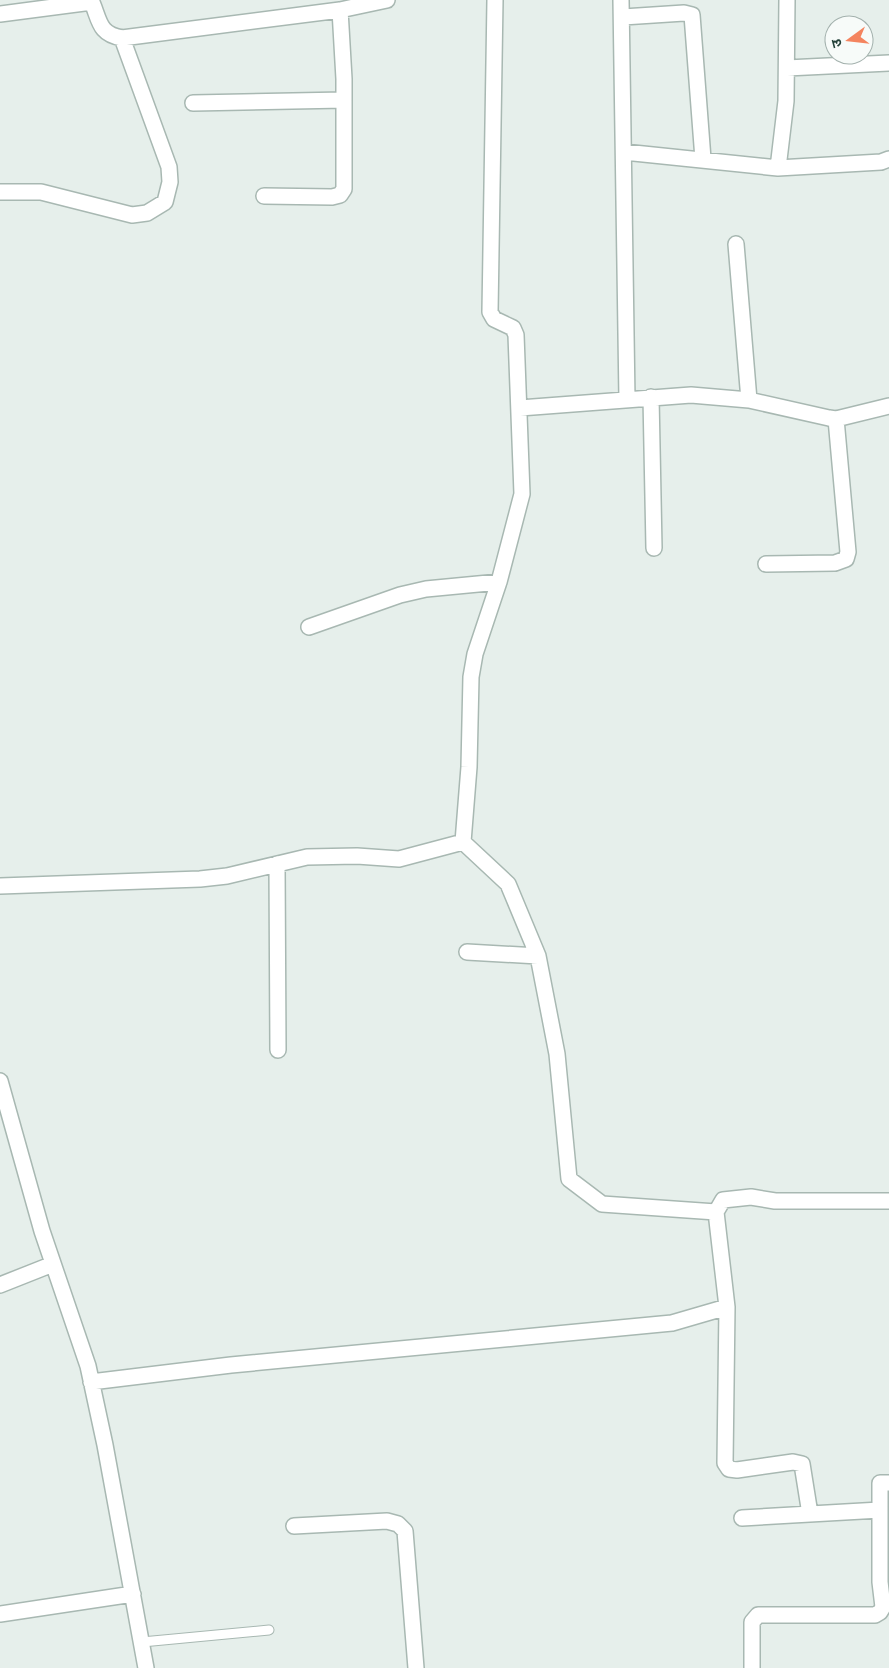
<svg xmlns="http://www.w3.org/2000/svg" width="889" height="1668" font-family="'Sofia Sans Condensed','Noto Sans Devanagari',sans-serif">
	<rect width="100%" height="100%" fill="#e6efeb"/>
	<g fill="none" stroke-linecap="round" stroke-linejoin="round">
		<!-- service casing -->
		<g stroke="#a8b8b2" stroke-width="11">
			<path id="service" d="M142,1642L269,1630"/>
		</g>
		<!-- minor casing -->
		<g stroke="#a8b8b2" stroke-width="18">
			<path id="minor" d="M91,0C100,20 98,34 122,38L340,10L387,0
				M621,0L627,400
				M0,14L92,2
				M623,17L684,13L692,15L703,159
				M787,68L889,63
				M193,103L344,100
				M624,152L778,168L881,162L889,159
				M778,168L786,101L787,0
				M0,192H41L132,215L147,213L165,202L170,182L169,167L122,38
				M264,196L332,197L340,195L344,189V79L340,10
				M736,244L749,400
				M651,397L654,548
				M520,408L691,395L749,400L829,418L836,419L889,406
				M766,564L835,563L846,559L848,552L836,419
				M309,627L400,595L426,589L499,582
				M463,842L469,767L471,677L475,654L499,582L522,494L516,335L513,328L494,319L490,312L495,0
				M277,864L278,1050
				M0,886L200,879L227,876L307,857L357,856L399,859L463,842L508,884L538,956L557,1054L569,1179L602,1204L716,1212
				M467,952L538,956
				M0,1081L42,1231L88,1366L105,1445L146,1668
				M0,1285L53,1264
				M91,1382L231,1365L672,1323L727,1307
				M810,1514L802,1464L793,1462L737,1470L729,1469L725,1463L727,1307L716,1212L723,1200L751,1197L775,1201H889
				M742,1518L880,1510
				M294,1526L387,1521L398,1524L405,1531L416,1668
				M0,1614L133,1594
				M752,1668V1622L758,1615H875L880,1612L883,1607L880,1582V1483H889"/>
		</g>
		<!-- service -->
		<use href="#service" stroke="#fff" stroke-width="9"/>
		<!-- minor -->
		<use href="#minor" stroke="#fff" stroke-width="15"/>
	</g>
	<!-- north arrow -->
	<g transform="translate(849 40) rotate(255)"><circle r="24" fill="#f7fbf9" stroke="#a3b1ad"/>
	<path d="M0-4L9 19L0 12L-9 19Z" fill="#f4845f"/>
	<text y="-8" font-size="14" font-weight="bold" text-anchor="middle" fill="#24423a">उ</text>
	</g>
</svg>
